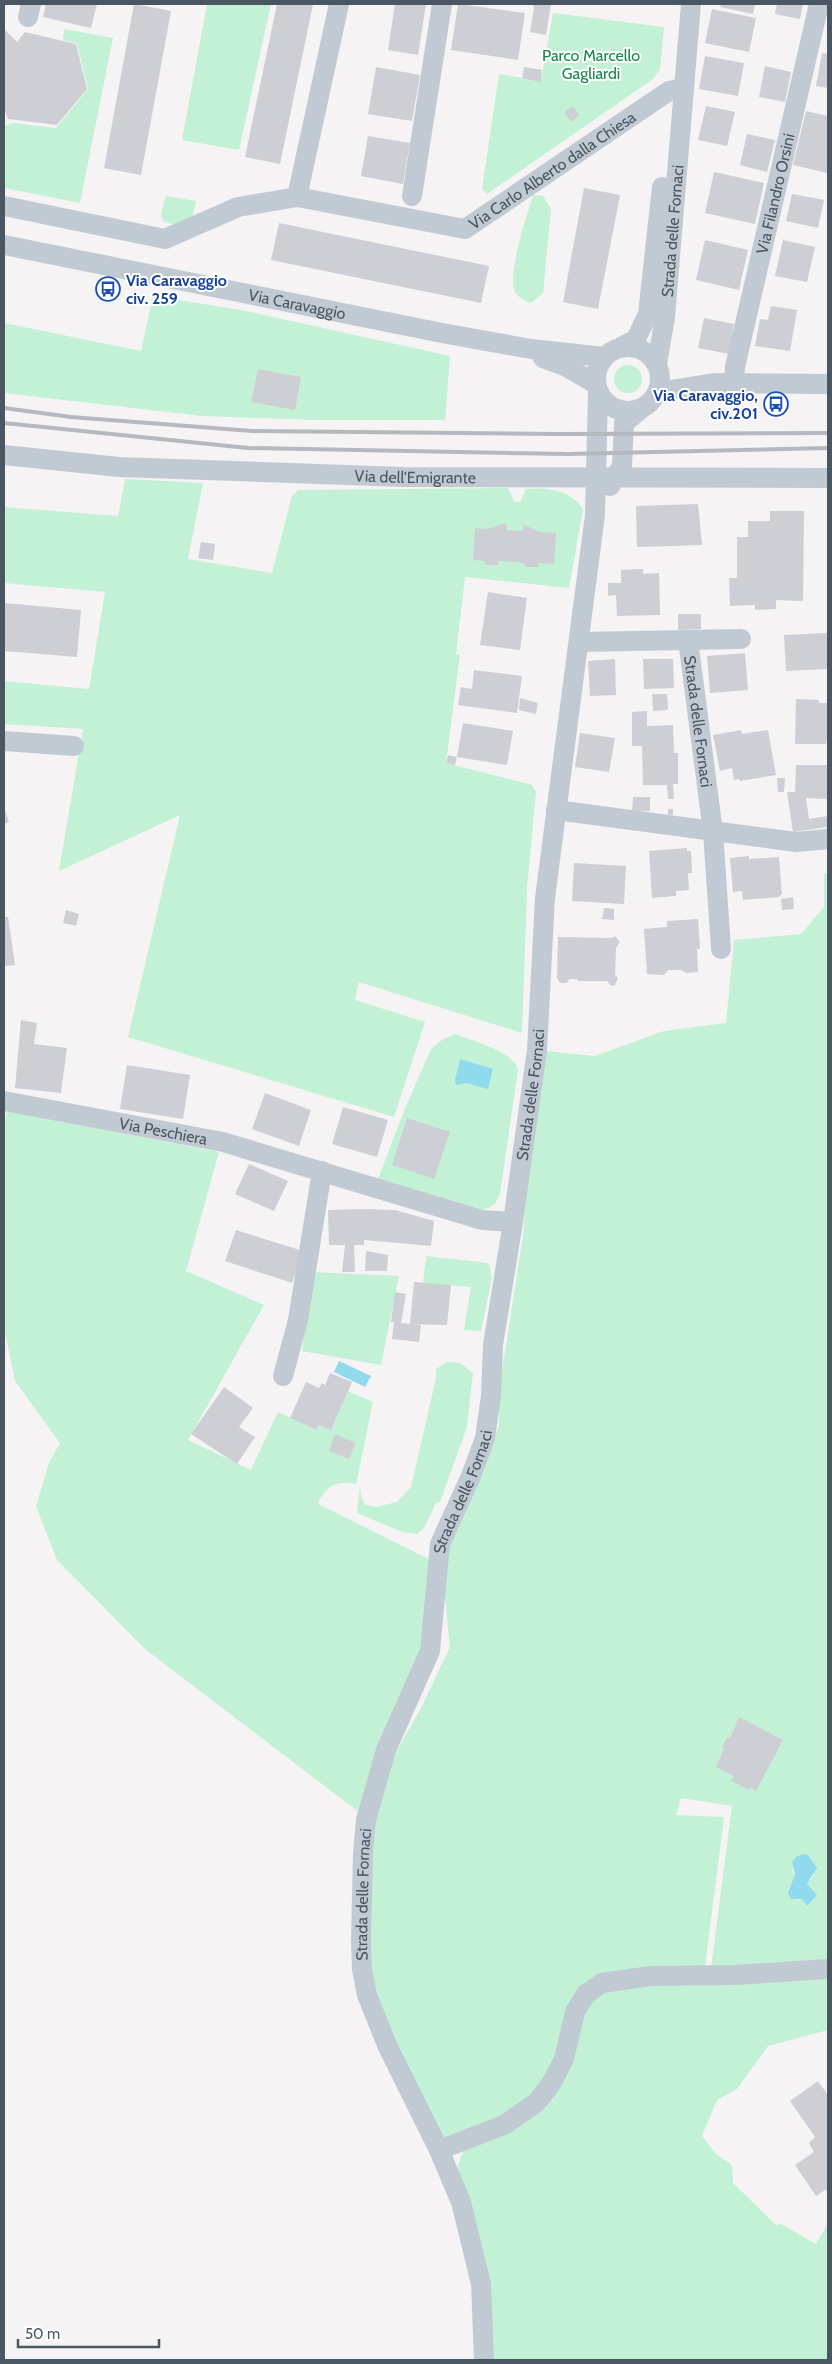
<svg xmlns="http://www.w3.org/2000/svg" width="832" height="2364" font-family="Cabin,sans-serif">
	<rect width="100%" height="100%" fill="#f5f3f3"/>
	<!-- green -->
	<path fill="#c3f1d5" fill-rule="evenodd" d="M207,4H271L239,150L182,140Z
		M553,13L664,27L660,69L653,79L487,194L482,189L499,74L541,81Z
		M64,29L113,38L80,203L4,188V126L13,123L56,128L88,89L77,43L63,40Z
		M533,195L543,196L551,209L543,293L531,303C525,301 519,298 515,292C507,274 527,216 533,195Z
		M166,196L196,201L192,217L175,225L163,221L161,214Z
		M153,296L241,310L450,356L445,420H313L202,416L4,393V323L141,351Z
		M614 379a14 14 0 1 1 28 0a14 14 0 1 1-28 0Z
		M125,479L203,483L188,559L272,573L292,496L298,490L508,488L514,502H520L526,489C547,487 570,489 583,509L569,588L465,577L456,654L460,655L446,763L532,785L536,792L527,888L522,1033L359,982L355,1000L425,1022L394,1117L128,1037L180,815L59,871L83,729L4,724V681L89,689L105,592L4,583V507L118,516Z
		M824,873H828V1962L711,1968L732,1806L681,1798L676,1815L724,1817L704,1975L828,1973V2030L768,2046L737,2089L717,2100L702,2136L716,2154L732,2165L733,2183L776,2225L781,2224L816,2244L828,2223V2360H489L458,2165L465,2146L439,2150L381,2020L366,1936L377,1808L395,1754L421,1708L450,1647L444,1588L447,1551L499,1426V1390L523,1236L537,1050L595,1056L664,1031L726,1023L734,940L801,934L824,907ZM792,1869L815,1874L807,1884V1905L802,1899L796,1900L788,1893C790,1884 797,1879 792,1869Z
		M455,1034C472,1041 514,1051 518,1070L500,1194L495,1204L484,1210L378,1179L404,1111L431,1049L443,1039Z
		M7,1111L219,1152L186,1271L264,1305L188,1440L251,1470L278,1412L317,1430L319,1425L331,1430L348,1391L373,1402L356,1484C336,1481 326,1485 318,1504L431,1560L428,1607L419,1662L360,1813L145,1649L57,1560L36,1506L49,1463L60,1443L15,1381L4,1328V1127Z
		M426,1256L489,1263L492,1278L481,1331L464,1330L471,1287L423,1283Z
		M311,1272L399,1276L381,1365L302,1351Z
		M447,1362L460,1363L473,1373L467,1427L440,1502L436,1503L424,1528L417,1534L402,1532L357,1513L360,1485L361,1496L365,1505L376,1507L397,1502L411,1487L436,1378V1369Z"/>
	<!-- water -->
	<path fill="#90daee" d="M460,1059L493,1069L488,1089L466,1083L456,1085L455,1080Z
		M339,1361L371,1376L365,1387L334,1372Z
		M803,1854L808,1855L817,1868L807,1884L817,1895L807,1906L802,1899H791L788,1893L795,1874L792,1862L796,1857Z"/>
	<!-- building -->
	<path fill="#cdcfd5" d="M46,4H97L91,28L43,17Z
		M134,4L171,11L141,175L104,168Z
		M277,4H313L280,164L245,157Z
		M395,4H426L418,55L388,50Z
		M458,4L525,13L518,60L451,50Z
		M533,4H551L546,35L530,32L534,8Z
		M721,4H755L753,14L720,7Z
		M777,4H803L800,19L775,14Z
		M712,9L756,18L749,52L705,43Z
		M4,29L17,42L25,32L76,44L87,89L57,125L8,119L4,108Z
		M822,53L828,54V88L816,86Z
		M705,56L744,63L738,96L699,89Z
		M765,66L791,72L785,102L759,97Z
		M376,67L420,75L412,121L368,114Z
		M524,67L542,70L541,82L522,78Z
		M573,106L579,115L571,122L564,112Z
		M706,106L735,112L727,146L698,140Z
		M806,111L828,116L827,173L793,165Z
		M747,134L775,140L767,172L740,165Z
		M368,136L410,143L403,184L361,176Z
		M714,172L764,183L755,224L705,213Z
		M584,188L620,195L598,309L563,302Z
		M792,194L824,200L818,228L786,221Z
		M279,223L489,266L481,303L271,260Z
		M705,240L748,250L739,290L696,280Z
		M783,240L815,247L807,282L775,276Z
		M771,306L797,310L790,351L755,346L760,319L768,320Z
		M704,318L734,324L729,354L698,348Z
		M258,369L301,377L295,410L251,402Z
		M698,504L702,545L637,547L636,506Z
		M770,511H804L803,601L776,600V609L755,610V605L730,606L729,578H737V537H748V521H770Z
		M506,523L507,530L522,531L524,525L540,532L556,533L554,564L539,563L538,567H526L524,563L514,562L499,561L497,565H486L484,561L473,560L475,528L487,529Z
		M201,542L215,544L213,560L198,558Z
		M643,569V574L659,573L660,615L617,616L616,595L608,596V583H621V570Z
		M488,592L527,598L520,650L480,645Z
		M5,603L81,610L77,657L4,651Z
		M678,614H701V629L678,630Z
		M827,633L828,669L786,671L784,635Z
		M745,653L748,690L710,693L707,656Z
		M615,659L616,695L590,696L588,661Z
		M643,659H673L674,688L644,689Z
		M474,670L522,676L517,713L458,705L461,687L472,689Z
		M652,694H667L668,710L653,711Z
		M520,698L538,703L536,714L519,710Z
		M796,699L819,700V703H828V740L826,741V744H795Z
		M647,711V726L673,725L674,753H678V784H673L674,799H668L667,785H643L642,746H632V712Z
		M463,723L513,731L507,765L457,757Z
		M741,730L742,734L768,730L776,775L740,781L739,779L734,780L732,768L720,771L713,735Z
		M580,733L615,738L609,772L575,767Z
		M448,755L457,757L455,765L446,763Z
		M796,765H828V799L806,798L809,819L828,816V827L793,832L787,792H795Z
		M777,778H785L784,792H778Z
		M633,797H650V811H632Z
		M4,807L9,822L4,824Z
		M668,809H673V815H668Z
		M687,848V851H691L692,873H688L689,890L676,891V896L652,898L649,851Z
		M749,856V859L779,857L782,894L779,897L743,900L742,891L733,892L730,858Z
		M574,863L626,866L624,904L572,901Z
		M793,897L794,909L782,910L781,899Z
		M604,908L614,909V920L602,919Z
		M66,910L79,914L76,926L63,923Z
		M4,917H8L15,965L4,966Z
		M698,919L700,949H697L698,972L687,973L681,970H668L664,975L647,974L644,929L667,927V921Z
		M615,936L620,942L616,948L615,975L618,978L615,985L611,986L607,981H578L577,979H569L567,983H560L557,978L558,937L612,938Z
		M21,1020L37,1023L34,1044L67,1048L61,1093L15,1088Z
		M127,1065L190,1075L183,1119L120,1109Z
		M265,1093L311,1110L299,1146L252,1129Z
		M343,1107L388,1120L377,1157L332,1144Z
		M407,1118L450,1132L434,1179L392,1165Z
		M249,1164L288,1181L274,1211L235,1194Z
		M363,1209L395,1210L434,1221L431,1246L364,1240V1245H354L355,1272H342L345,1245H329L328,1210Z
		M236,1230L303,1251L292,1283L225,1261Z
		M366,1251L388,1255L387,1271H365Z
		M414,1282L451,1285L447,1325L410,1324Z
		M395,1292L406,1294L401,1323L421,1325L419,1342L392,1339L394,1322H391Z
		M330,1373L352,1382L331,1430L319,1425L317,1430L290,1418L306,1382L319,1388L322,1383L325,1385Z
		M224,1387L253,1408L239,1427L255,1437L237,1464L191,1434Z
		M335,1434L356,1443L349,1459L329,1451Z
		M739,1717L783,1740L756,1791L750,1787L749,1790L731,1781L734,1776L716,1767L724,1749L722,1747L727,1737L730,1738Z
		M818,2081L828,2095V2191L825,2190L816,2196L795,2165L814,2152L809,2143L815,2137L790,2101Z"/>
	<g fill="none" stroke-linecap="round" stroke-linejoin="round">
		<!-- minor -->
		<g stroke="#c1cad2" stroke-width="20">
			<path d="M28,17L31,4"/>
			<path d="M412,196L442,4"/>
			<path d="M297,197L339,4"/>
			<path id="s1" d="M4,206L165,239L238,207L297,197L465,229L669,91L684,88"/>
			<path id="s2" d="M4,245L442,333L531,349L604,357"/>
			<circle cx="628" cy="379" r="32"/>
			<path d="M621,347L636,339L648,314L662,187"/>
			<path d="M543,358L565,366L596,384"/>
			<path id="s3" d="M657,364L665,317L691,4"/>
			<path id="s4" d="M734,384L735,367L819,4"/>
			<path d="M658,392L714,383L828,384"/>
			<path id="s5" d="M4,455L119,467L404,477L828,478"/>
			<path d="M610,486L622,466L624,423L641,409"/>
			<path id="s6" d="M688,640L713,832L721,949"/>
			<path d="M579,642L741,639"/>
			<path d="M4,741L74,746"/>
			<path d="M556,810L796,842L828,839"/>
			<path id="s7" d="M4,1101L223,1142L482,1220L513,1222"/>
			<path d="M283,1376L298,1320L322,1171"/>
			<path d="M439,2150L504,2125L536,2103L551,2084L564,2059L575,2012L586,1994L602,1983L651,1976L735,1975L828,1969"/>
			<path id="s8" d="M484,2360L481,2284L461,2202L439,2150L387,2045L367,1995L362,1969L361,1941L363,1853L366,1820L386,1750L430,1651L440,1544L471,1476L485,1438L491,1396L493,1345L513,1222L537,1050L545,898L595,515L598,393"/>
		</g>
		<!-- rail -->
		<path stroke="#b5b8bd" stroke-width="4" d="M4,408L71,417L252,431L557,434L828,433
			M4,423L248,448L567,454L828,448"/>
	</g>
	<!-- icons -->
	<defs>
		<g id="bus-ring" transform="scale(1.25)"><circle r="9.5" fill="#fff" stroke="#1a4fb4" stroke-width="1.5"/><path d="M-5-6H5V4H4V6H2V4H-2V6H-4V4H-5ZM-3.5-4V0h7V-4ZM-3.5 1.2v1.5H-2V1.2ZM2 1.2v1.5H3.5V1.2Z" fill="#1a4fb4"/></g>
	</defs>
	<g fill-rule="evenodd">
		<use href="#bus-ring" x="108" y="289"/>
		<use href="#bus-ring" x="776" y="404"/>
	</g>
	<g text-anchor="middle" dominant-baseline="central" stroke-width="4" stroke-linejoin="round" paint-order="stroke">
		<!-- park labels -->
		<g font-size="16" fill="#17864f" stroke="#fff">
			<text x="591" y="55">Parco Marcello<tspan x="591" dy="18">Gagliardi</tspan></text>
		</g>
		<!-- street labels -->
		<g font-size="16" fill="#4a5661" stroke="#fff">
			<text stroke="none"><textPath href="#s1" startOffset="580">Via Carlo Alberto dalla Chiesa</textPath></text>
			<text stroke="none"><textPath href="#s4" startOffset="195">Via Filandro Orsini</textPath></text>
			<text stroke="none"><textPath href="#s3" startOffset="134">Strada delle Fornaci</textPath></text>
			<text stroke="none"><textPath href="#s2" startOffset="299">Via Caravaggio</textPath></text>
			<text stroke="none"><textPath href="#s5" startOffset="412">Via dell'Emigrante</textPath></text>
			<text stroke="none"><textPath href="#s6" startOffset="82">Strada delle Fornaci</textPath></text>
			<text stroke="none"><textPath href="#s8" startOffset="1314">Strada delle Fornaci</textPath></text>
			<text stroke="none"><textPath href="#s7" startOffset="162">Via Peschiera</textPath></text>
			<text stroke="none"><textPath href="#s8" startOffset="909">Strada delle Fornaci</textPath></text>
			<text stroke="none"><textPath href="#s8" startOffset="489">Strada delle Fornaci</textPath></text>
		</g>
		<!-- transit labels -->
		<g font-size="16" font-weight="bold" fill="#164399" stroke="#fff" text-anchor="start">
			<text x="126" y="280">Via Caravaggio<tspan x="126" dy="18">civ. 259</tspan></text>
			<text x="758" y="395" text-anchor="end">Via Caravaggio,<tspan x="758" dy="18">civ.201</tspan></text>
		</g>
	</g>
	<!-- border -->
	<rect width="832" height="2364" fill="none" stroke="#4a5661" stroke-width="10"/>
	<!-- scale -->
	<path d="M18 2339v8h141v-8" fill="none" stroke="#4a5661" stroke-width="2.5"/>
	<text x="25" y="2339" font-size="15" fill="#4a5661" stroke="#ffffff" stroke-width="4" paint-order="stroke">50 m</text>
</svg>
